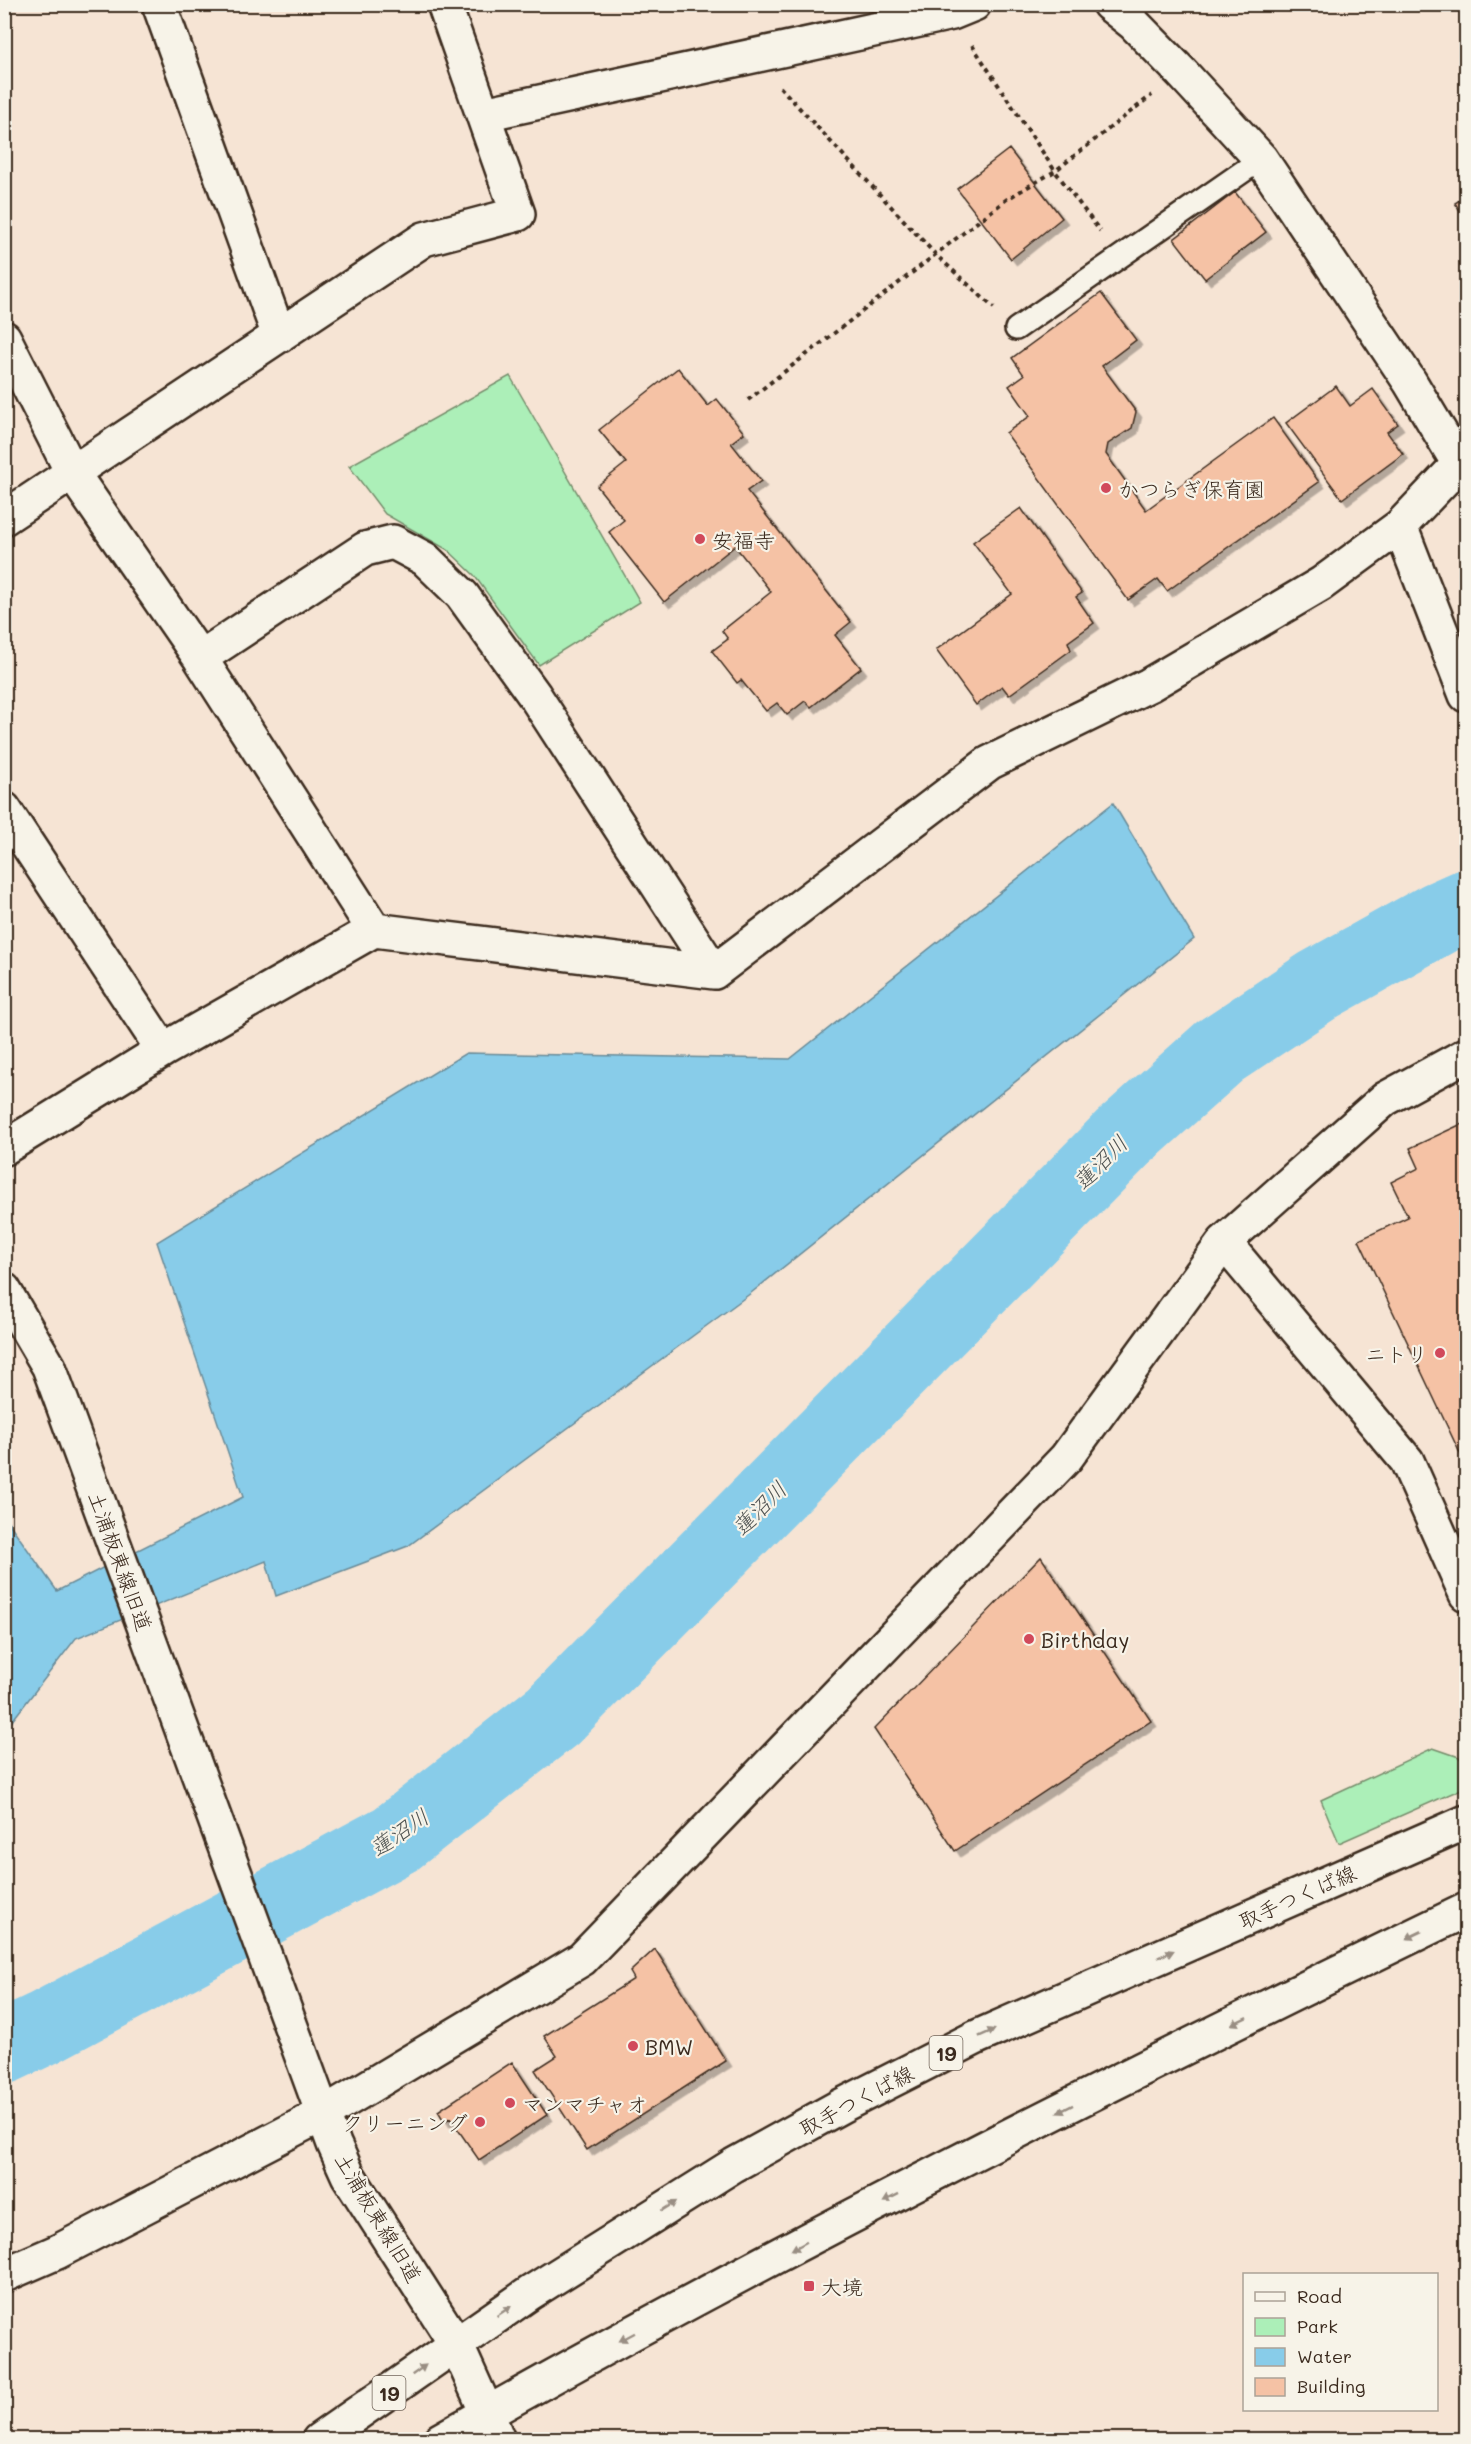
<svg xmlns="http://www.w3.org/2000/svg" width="1471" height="2444" font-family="Mali,'Klee One',sans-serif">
	<defs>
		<filter id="shadow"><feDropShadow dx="5.5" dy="5.5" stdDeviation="0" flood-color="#0004"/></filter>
	</defs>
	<rect width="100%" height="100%" fill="#f6e4d4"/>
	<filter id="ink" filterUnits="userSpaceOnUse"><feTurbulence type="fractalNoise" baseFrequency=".0167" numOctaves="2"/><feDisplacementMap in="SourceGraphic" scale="12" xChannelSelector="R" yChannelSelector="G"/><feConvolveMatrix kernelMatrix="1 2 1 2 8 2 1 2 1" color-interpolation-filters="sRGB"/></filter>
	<g filter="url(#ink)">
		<!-- green -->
		<path fill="#acefb8" stroke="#748c6b" stroke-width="1.5" d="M510,376L640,602L539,665L474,575L448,550L385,514L349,466Z
			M1433,1748L1459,1757L1466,1765V1787L1339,1843L1321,1800Z"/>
		<!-- water -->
		<path fill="#88cce9" stroke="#698b98" stroke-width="1.5" d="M1113,803L1194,939L751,1293L408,1546L276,1596L266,1561L76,1638L5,1730L4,1516L57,1591L243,1497L157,1242L466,1053L790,1059Z"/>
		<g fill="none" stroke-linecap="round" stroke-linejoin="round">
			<!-- river -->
			<path stroke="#88cce9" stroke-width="74" d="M4,2047L44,2028L396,1839L553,1716L1123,1138L1220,1051L1319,985L1439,918L1466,906"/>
		</g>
		<!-- building -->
		<path fill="#f5c2a5" stroke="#3b2a1e" stroke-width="1.5" filter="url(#shadow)" d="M1009,149L1062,218L1011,259L957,189Z
			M1235,192L1266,232L1205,279L1174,239Z
			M1466,196V220L1455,203Z
			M1101,293L1136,340L1102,366L1136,412L1132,428L1108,444L1106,454L1146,510L1273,418L1319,482L1167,591L1158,579L1128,600L1006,433L1030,416L1009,386L1024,375L1012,358Z
			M678,368L708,406L717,399L744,433L731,443L761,481L747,491L851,622L835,635L861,668L811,707L805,701L787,715L777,703L766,711L741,680L737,683L712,651L728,639L722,631L771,592L735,546L664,602L609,532L624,520L597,486L626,463L599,430Z
			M1336,386L1350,406L1373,389L1398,424L1387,432L1403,454L1342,499L1286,423Z
			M1021,508L1082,593L1076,597L1094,623L1068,642L1071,650L1009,695L1002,686L976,705L936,650L1012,594L973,542Z
			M1466,1122V1466L1359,1240L1408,1217L1391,1182L1419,1168L1410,1148Z
			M1041,1557L1151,1721L955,1851L874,1729Z
			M655,1949L726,2061L587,2150L535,2070L557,2056L544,2036L634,1979L630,1972Z
			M512,2062L547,2115L479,2160L450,2118L444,2121L438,2111Z"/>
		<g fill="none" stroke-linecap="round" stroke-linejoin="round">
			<!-- lane casing -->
			<g stroke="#3b2a1e" stroke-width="26">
				<path id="lane" d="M1016,329L1261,159"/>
			</g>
			<!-- street casing -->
			<g stroke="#3b2a1e" stroke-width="38">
				<path id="street" d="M159,4L279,336
					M484,114L952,13L974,4
					M4,338L73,474L200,658L374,930
					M4,518L424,239L518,214L444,4
					M1400,526L1466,695
					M200,658L365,549L393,542L425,559L462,595L535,696L714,972
					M4,809L163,1050
					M4,1148L163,1050L374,930L714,972L989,763L1149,685L1321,584L1400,526L1459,464L1410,382L1261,159L1181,72L1133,23L1109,4
					M1224,1242L1407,1461L1466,1594
					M4,2275L57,2252L323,2114L582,1959L1066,1458L1224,1242L1385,1099L1466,1055
					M487,2413L498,2440"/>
			</g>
			<!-- secondary casing -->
			<g stroke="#3b2a1e" stroke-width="38">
				<path id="secondary" d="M4,1290L49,1367L334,2144L348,2175L456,2344L487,2413"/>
			</g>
			<!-- primary casing -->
			<g stroke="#3b2a1e" stroke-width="38">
				<path id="primary" d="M319,2440L530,2293L734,2165L841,2106L977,2037L1466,1822
					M440,2440C774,2250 1121,2077 1466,1910"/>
			</g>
			<!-- path -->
			<path stroke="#3b2a1e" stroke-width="4" stroke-dasharray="4.5 4.5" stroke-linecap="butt" d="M972,45L1055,171L1100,231
				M780,87L936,255L994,308
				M748,400L1007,199L1055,171L1152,95"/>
			<!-- lane -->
			<use href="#lane" stroke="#f7f3e8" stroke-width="21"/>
			<!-- street -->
			<use href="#street" stroke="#f7f3e8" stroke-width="33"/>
			<!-- secondary -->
			<use href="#secondary" stroke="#f7f3e8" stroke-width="33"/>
			<!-- primary -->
			<use href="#primary" stroke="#f7f3e8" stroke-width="33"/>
		</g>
		<!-- one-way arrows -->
		<defs><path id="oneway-solid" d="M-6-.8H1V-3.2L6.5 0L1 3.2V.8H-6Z" transform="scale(1.5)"/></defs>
		<g fill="#998e83">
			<use href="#oneway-solid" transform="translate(1414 1935) rotate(154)"/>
			<use href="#oneway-solid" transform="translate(1166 1954) rotate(-24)"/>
			<use href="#oneway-solid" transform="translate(1239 2021) rotate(154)"/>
			<use href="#oneway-solid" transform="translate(987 2033) rotate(-24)"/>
			<use href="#oneway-solid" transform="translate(1065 2109) rotate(153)"/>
			<use href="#oneway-solid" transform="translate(891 2198) rotate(153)"/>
			<use href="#oneway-solid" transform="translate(669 2206) rotate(-32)"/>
			<use href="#oneway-solid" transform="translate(799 2246) rotate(152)"/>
			<use href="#oneway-solid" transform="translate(504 2311) rotate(-34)"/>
			<use href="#oneway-solid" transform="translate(627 2337) rotate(152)"/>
			<use href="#oneway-solid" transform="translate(419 2370) rotate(-36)"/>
		</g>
	</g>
	<!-- markers -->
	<g fill="#d1495b" stroke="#f7f3e8" stroke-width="2">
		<circle cx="1106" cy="488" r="6"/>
		<circle cx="700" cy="539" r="6"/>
		<circle cx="1440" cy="1353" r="6"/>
		<circle cx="1029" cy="1639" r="6"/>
		<circle cx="633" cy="2046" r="6"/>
		<circle cx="510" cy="2103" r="6"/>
		<circle cx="480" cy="2122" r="6"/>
		<rect x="803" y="2280" width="12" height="12" rx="3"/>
	</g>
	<g text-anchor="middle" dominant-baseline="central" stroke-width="4.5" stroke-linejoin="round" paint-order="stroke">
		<!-- shield labels -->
		<g fill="#f7f3e8" stroke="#73665b" stroke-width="1.5">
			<rect x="929.5" y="2036" width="33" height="34" rx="4.5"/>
			<rect x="372.5" y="2376" width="33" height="34" rx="4.5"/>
		</g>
		<g font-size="20" font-weight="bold" fill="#3b2a1e">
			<text x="946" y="2053">19</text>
			<text x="389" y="2393">19</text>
		</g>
		<!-- poi labels -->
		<g font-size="21" fill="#3b2a1e" stroke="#f7f3e8" text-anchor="start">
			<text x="1118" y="488">かつらぎ保育園</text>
			<text x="712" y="539">安福寺</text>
			<text x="1428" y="1353" text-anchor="end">ニトリ</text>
			<text x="1041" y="1639">Birthday</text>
			<text x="645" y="2046">BMW</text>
			<text x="522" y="2103">マンマチャオ</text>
			<text x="468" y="2122" text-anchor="end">クリーニング</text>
			<text x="821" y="2286">大境</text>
		</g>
		<!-- street labels -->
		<g font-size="21" fill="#3b2a1e" stroke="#f7f3e8">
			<text transform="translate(121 1561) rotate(70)">土浦板東線旧道</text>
			<text transform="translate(1297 1896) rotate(-24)">取手つくば線</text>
			<text transform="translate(856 2100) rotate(-28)">取手つくば線</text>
			<text transform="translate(379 2217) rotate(59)">土浦板東線旧道</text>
		</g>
		<!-- water labels -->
		<g font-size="22" font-style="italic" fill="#4e5251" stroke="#f7f3e8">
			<text transform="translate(1100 1162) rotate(-45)">蓮沼川</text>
			<text transform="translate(759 1508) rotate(-45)">蓮沼川</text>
			<text transform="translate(399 1832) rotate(-34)">蓮沼川</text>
		</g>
	</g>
	<!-- margin -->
	<rect width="1471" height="2444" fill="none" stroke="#f7f3e8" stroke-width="24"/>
	<rect x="12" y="12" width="1447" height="2420" fill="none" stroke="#3b2a1e" stroke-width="2" filter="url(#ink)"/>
	<!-- legend -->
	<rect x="1243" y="2273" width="195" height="138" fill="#f7f3e8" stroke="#aca397" stroke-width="1.5"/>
	<rect x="1255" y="2292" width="30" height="9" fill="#f7f3e8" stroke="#aca397" stroke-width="1.5"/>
	<text x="1297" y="2303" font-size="18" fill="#3b2a1e">Road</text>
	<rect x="1255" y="2318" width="30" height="18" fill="#acefb8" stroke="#aca397" stroke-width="1.5"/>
	<text x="1297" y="2333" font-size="18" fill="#3b2a1e">Park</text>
	<rect x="1255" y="2348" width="30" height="18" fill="#88cce9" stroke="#aca397" stroke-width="1.5"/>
	<text x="1297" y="2363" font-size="18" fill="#3b2a1e">Water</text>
	<rect x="1255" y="2378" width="30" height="18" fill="#f5c2a5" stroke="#aca397" stroke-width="1.5"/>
	<text x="1297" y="2393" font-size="18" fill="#3b2a1e">Building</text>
</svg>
